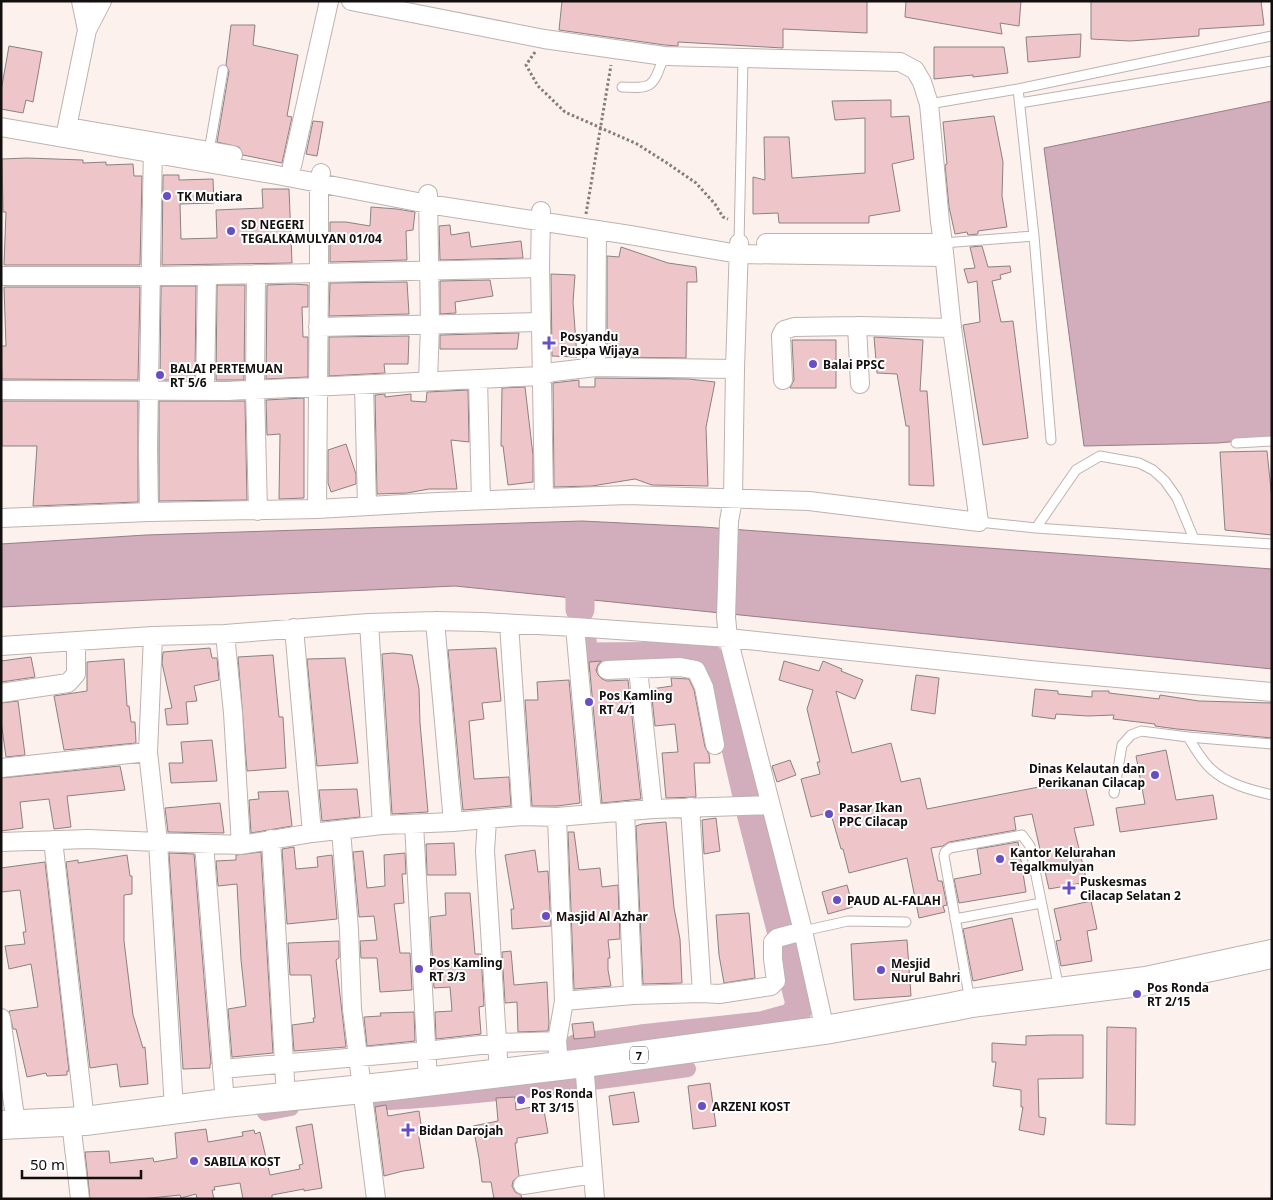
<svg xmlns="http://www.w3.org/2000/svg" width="1273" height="1200" font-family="'Noto Sans',sans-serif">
	<rect width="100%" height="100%" fill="#fdf1ee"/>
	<!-- water -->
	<path fill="#d2adbb" stroke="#987e87" d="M1272,101V438L1218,443L1084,446L1044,148Z
		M582,521L703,527L1272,569V669L455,586L1,607V544L146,535Z"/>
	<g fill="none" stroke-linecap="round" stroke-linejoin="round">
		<!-- canal -->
		<path stroke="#d2adbb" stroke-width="16" d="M374,1103C479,1097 584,1084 688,1069
			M265,1113L291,1108"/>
		<!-- river -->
		<path stroke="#d2adbb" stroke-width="29" d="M574,563L580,598V609
			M573,1056L572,1051L578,1048L641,1039L761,1026L794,1017L800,1004L752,817L717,667L707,656L587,657L583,653L582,639
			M574,1075V1084"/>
	</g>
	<!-- building -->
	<path fill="#eec5c8" stroke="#8c8182" d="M562,1H867V33L783,29V48L678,42V46L665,45L559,30Z
		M906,1H1021L1019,26L1000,23L1002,34L905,17Z
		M1091,1H1261L1264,25L1199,29V36L1130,41L1091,39Z
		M231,25H255L253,45L298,55L287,116L292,117L282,163L243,155L239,147L217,142L229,71L226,65Z
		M1081,34L1080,57L1028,62L1026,37Z
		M9,46L42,52L33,102L26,100L23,113L1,109V91Z
		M934,47H1004L1008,73L973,77V75L934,79Z
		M891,100V117L909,116L914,159L892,164L900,211L869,216V223H779L778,213L753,214V177L765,180L764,137H789L792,178L865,173V118L835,120L832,101Z
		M994,116L1003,162L1002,196L1007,227L978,231V234L968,235L967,232L955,234L949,207L945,165L947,164L943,122Z
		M313,121L323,122L317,156L306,154Z
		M27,158L83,160V163L106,162V165L133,164L134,176H142L140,265H4L6,212H3L2,159Z
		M163,175H179V180L213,179L214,203L180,204L181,239L217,238L216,210L263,208L262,189H289L292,263L162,265Z
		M371,207L397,209L415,212L413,230L406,231L407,260L330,262V222H346L370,226Z
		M450,225L451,235L469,232L471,247L521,241L523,258L440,260L439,226Z
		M982,246L988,267L1010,266L1011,272L1000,275L1001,279L992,281L1001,322L1013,321L1028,438L983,445L963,325L980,322L977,281L968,283L964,269L975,268L970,247Z
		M621,247L668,263L696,267L697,282H687L686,358L607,357V256L619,257Z
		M551,274L575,275L573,302L577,357L552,356Z
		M490,280L493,296L455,302L456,313L440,314V281Z
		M407,282L409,314L329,316L330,283Z
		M293,284L308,285V307H302L303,337H308V377L266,379L267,285Z
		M217,285H245L244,380H216Z
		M161,286H196L195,380H160Z
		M4,287H140L138,380L2,379L1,346H6Z
		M519,333L517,349H440V335Z
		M409,336L408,364H384L385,373L329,376V337Z
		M874,337L923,340L920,391H927L934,486L909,485V426H906L897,374L877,373Z
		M792,340H836V388H790L794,380Z
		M595,378L689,379L715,382L706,427L708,486L652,485L635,479L592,486L554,487L553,383L579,380V387H595Z
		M525,387L533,455V482L508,485L503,446H501L502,388Z
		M468,390L469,442L451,440L457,489H429L407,493L377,494L375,395L385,394V397L411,394V401L426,402L427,392Z
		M304,398V498L279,499L280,434L267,435L266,400Z
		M2,401H138V502L33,506L37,446H2Z
		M159,401H245L247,500L159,501Z
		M346,444L356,474V484L331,492L328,483V450Z
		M1267,451L1272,499V535L1225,530L1220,452Z
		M210,648L212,658H217L219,680L194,686L197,701L186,702L188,724L167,725L165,709L172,708L162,663L163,652Z
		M496,648L501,701L482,703L484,719L469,721L474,779L509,777L511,806L463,810L448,650Z
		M393,653L412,655L419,689L420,723L428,812L392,814L382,654Z
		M273,655L279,717H283L286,768L247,771L238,657Z
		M31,657L35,677L1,682V661Z
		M345,658L358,763L317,766L307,659Z
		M124,659L127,706H129L131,722H135L136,743L64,750L54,696L87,691V662Z
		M601,661L598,665L596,670L598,675L602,679L607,681L628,680L641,799L602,803L589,662Z
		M784,661L819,671L823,661L842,669L841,671L863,680L855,699L836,691L852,753L891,743L901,782L920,778L927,809L1064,782V784L1084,781L1094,825L1074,828L1087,882L1049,889L1032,814L1014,817L1016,830L949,842L943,846L931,848L938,881H942L947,905L943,906L945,912L919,918L907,858L849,873L843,849H841L831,814H828V813L811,817L801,779L820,774L817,762H820L807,709L813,690L779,680Z
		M916,675L939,678L935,714L911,710Z
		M671,678L689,679L694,690L705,747L709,754L710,763H694L696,797L666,798L662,753L678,752L675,724L655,726L651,689L672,686Z
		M569,680L580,803L557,806H532L525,700H538L537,682Z
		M1035,689L1058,691V694L1092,697V691H1109V693L1159,699L1160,695L1199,701L1272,703V738L1177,729L1155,726V724L1113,719L1114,715L1088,716L1056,714L1055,719L1032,716Z
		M18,701L25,755L6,757L1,721V703Z
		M212,740L217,781L171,783L169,763H183L181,742Z
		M1166,750L1176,800L1213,795L1217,819L1120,832L1116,808L1145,804L1136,756Z
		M790,760L796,775L777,782L772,766Z
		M120,766L125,790L67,796L71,827L54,829L49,799L20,802L23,828L1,831V778Z
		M357,789L360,817L322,821L319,790Z
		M288,791L292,826L251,833L249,800L259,799L258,792Z
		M220,803L224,833L168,832L165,808Z
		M716,818L720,851L704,854L702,820Z
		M666,822L674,908L680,939L682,983L643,984L636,826L642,824Z
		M568,832H574L579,870L600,868L602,887L618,885L620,939L608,940L610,958H608V970L611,986L574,989Z
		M1018,842L1026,892L959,903L954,879L981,874L977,849Z
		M454,843L456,875H427L426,844Z
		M294,847L296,869L318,867L317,857L332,855L337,919L287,924L282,849Z
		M535,850L538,872L548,871L551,926L512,929L511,909H514L505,855Z
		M363,851L367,888L385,886L384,855L405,853L406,874H402L404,903L394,904L400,953H410L412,990L380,992L377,958H361L360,941L377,940L374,916L359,917L353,852Z
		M261,852L273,1053L232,1057L228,1009L246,1006L241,960L237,884L218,886L216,861L236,860V855Z
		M169,853L194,854L211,1064H210V1068L183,1069Z
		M127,855L130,876H132V894L124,895V941L133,1015L143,1048L145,1047L148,1084L120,1087L117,1064L90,1068L66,862L78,860V863Z
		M45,862L69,1071H67V1075L47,1076L46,1073L27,1077L16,1029H13L9,1011L38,1007L31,964L9,969L5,946L25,944L23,932H26L20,890L1,892V868Z
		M847,885L853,907L828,914L822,892Z
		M445,893H470L475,954H481L484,1006L479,1007L481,1034L436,1039L435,1012L452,1011L450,987L434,988L430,917L446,915Z
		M1091,901L1097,929L1087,931L1092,961L1061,966L1056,941L1061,940L1054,909Z
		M749,913L755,978L724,983L719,955L716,915Z
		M1012,918L1023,970L973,981L963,929Z
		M907,940L911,996L854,1000L851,944Z
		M339,941V958L336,960L346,1047L294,1051L292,1025L314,1022L313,1018H315L311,975H290L288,943Z
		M511,951L514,985L547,982L549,1023L548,1031L518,1032L517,1002L505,1003L502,952Z
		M414,1012L415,1041L367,1046L364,1017L381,1016L380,1013Z
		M593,1022L595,1037L574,1039L572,1024Z
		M1107,1027L1136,1028L1135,1125L1106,1124Z
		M1052,1035H1083V1078L1038,1079L1039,1117L1046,1118L1044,1135L1019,1130L1023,1107H1021V1090L993,1086L996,1062H992V1043L1026,1045V1036Z
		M710,1083L716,1126L693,1129L688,1086Z
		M634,1092L639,1122L613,1125L609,1096Z
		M515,1097L516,1110L543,1105L548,1133L517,1138V1143H515L519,1176L513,1181L512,1186L515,1192L521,1195L522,1199H494L491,1182H482L479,1158L473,1126L498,1121L496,1098Z
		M386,1105L388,1116L419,1111L422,1131L418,1132L424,1168L403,1171L384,1176L375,1107Z
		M312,1124L322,1188L304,1191V1189L272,1195V1199H243L240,1183L214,1187L215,1190H212L214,1199H197L196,1194L181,1198L180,1195L141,1199H90L85,1152L109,1151L110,1163L153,1158L154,1162L177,1158L175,1133L206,1129L208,1142L243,1136L242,1132L254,1130L255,1134L260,1132L270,1175L300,1169L299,1165L303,1164L296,1127Z"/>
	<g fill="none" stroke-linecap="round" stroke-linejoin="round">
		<!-- service casing -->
		<g stroke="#beb2b0" stroke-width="11">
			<path id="service" d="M622,87C654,89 653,86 664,56
				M1018,89L1034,236L1051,440
				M1020,103L1272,61
				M929,104L1018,89L1272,36
				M209,151L223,70
				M739,243L743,58
				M943,243L1034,236
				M1236,443L1272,441
				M979,522L1036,528L1076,470L1100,456L1139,463L1153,470L1165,481L1177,498L1194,539L1272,544
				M1036,528L1194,539
				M1188,737C1195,748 1202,761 1211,769C1227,784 1251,790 1272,795
				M1114,793L1122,745L1131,735L1141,731L1188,737L1272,744
				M955,919L1041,903
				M803,931L848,921L906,922
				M970,1001L944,856L945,852L950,848L1022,835L1030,846L1059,989"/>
		</g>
		<!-- minor casing -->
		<g stroke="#beb2b0" stroke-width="20">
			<path id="minor" d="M81,1L87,30
				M351,1L544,39L664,56L900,62L915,70L922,82L929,104L940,222L943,243L952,328L979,522L809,501L628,495L544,498L540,268L541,211
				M1,127L277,175L428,204L630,235L738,254L944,257
				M74,128L233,155
				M65,137L87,30L102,1
				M292,166L329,1
				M739,243L735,369L733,499L729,521L726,617L728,638L803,931L825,1030
				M766,243H943
				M256,274L255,389L258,511
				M1,276H152L319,273V183L321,173
				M857,326L860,384
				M318,327L541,322
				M596,367L597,230
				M478,379L481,500
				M783,380L781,336L784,330L794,327L857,326L952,328
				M428,381L430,325L428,194
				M364,385L367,506
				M1,390L227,391L541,376L553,372L596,367L735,369
				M205,390L207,275
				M317,509L319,273L540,268
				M149,512L148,447L153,143
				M1,518L149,512L317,509L438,502L544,498
				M435,621L453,822
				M369,623L382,825
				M509,624L522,816
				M575,627L592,813
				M294,628L312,833
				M225,634L233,713L241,845
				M153,636L148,752L158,842L241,845L312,833L382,825L453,822L522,816L557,817L653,809L770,805
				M1,646L153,636L225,634L369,623L435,621L482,622L575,627L728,638L1040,671L1272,692
				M638,669L653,809
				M607,670L680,667L696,670L704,687L715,745
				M1,693L68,683L76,674V642
				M1,768L148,752
				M625,811L633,995
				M557,817L564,1001L557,1041L558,1053
				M487,820L485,851L499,1073
				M414,824L428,1081
				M341,830L349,930L352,1009L376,1199
				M271,839L286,1097
				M53,840L85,1121
				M1,842L88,839L158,842L174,1109
				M204,844L225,1103
				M702,993L719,994L771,986L776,981L773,959V942L777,938L803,931
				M564,1001L633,995L702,993L690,807
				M1,1018L16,1124
				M584,1063L595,1199
				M222,1069L426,1051L498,1043L557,1041
				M71,1122L80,1199
				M523,1185L593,1174"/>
		</g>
		<!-- trunk casing -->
		<g stroke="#beb2b0" stroke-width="30">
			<path id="trunk" d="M1,1125L85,1121L225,1103L392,1086L584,1063L825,1030L952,1007L971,1003L1146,981L1272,954"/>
		</g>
		<!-- path -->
		<path stroke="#857d7b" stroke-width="3" stroke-dasharray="2.5 2.5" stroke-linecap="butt" d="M535,52L526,65L538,86L565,112L637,144L667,163L696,183L715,204L723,217L728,219
			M586,214L611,65"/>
		<!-- service -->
		<use href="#service" stroke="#fff" stroke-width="9"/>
		<!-- minor -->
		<use href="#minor" stroke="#fff" stroke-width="18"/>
		<!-- trunk -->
		<use href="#trunk" stroke="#fff" stroke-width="28"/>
	</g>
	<!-- markers -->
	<g fill="#694dc6" stroke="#fff" stroke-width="2">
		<circle cx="167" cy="196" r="5"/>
		<circle cx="231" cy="231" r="5"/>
		<path d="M546.5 335.5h5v5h5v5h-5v5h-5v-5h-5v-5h5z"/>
		<circle cx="813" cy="364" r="5"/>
		<circle cx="160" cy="375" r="5"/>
		<circle cx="589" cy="702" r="5"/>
		<circle cx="1155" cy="775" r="5"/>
		<circle cx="829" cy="814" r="5"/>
		<circle cx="1000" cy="859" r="5"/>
		<path d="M1066.5 880.5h5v5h5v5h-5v5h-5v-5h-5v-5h5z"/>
		<circle cx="837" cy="900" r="5"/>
		<circle cx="546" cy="916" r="5"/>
		<circle cx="419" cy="969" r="5"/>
		<circle cx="881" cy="970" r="5"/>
		<circle cx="1137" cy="994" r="5"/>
		<circle cx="521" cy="1100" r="5"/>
		<circle cx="702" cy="1106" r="5"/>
		<path d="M405.5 1122.5h5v5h5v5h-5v5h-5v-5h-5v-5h5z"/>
		<circle cx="194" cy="1161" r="5"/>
	</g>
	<g text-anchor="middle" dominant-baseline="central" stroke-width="4" stroke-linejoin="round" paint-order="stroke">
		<!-- shield labels -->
		<rect fill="#fff" stroke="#595756" stroke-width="1" x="630" y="1046.5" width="18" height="17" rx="4"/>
		<g font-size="11" font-weight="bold" fill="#120f0e">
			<text x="639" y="1055">7</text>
		</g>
		<!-- poi labels -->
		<g font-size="12" font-weight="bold" fill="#120f0e" stroke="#fff" text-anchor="start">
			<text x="177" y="196">TK Mutiara</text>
			<text x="241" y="224">SD NEGERI<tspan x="241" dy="14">TEGALKAMULYAN 01/04</tspan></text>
			<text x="560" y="336">Posyandu<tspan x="560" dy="14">Puspa Wijaya</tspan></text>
			<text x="823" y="364">Balai PPSC</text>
			<text x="170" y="368">BALAI PERTEMUAN<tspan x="170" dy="14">RT 5/6</tspan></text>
			<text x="599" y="695">Pos Kamling<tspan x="599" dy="14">RT 4/1</tspan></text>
			<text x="1145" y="768" text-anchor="end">Dinas Kelautan dan<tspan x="1145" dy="14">Perikanan Cilacap</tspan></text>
			<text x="839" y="807">Pasar Ikan<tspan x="839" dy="14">PPC Cilacap</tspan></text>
			<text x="1010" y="852">Kantor Kelurahan<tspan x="1010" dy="14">Tegalkmulyan</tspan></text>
			<text x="1080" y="881">Puskesmas<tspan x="1080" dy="14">Cilacap Selatan 2</tspan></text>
			<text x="847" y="900">PAUD AL-FALAH</text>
			<text x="556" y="916">Masjid Al Azhar</text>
			<text x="429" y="962">Pos Kamling<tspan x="429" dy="14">RT 3/3</tspan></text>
			<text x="891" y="963">Mesjid<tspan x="891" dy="14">Nurul Bahri</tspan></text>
			<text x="1147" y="987">Pos Ronda<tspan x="1147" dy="14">RT 2/15</tspan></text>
			<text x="531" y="1093">Pos Ronda<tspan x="531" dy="14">RT 3/15</tspan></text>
			<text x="712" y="1106">ARZENI KOST</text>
			<text x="419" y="1130">Bidan Darojah</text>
			<text x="204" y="1161">SABILA KOST</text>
		</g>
	</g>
	<!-- border -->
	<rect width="1273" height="1200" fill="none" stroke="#120f0e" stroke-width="5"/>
	<!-- scale -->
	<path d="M22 1170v8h119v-8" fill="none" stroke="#120f0e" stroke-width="2.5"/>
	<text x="30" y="1170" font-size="15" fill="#120f0e" stroke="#ffffff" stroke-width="4" paint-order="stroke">50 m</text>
</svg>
